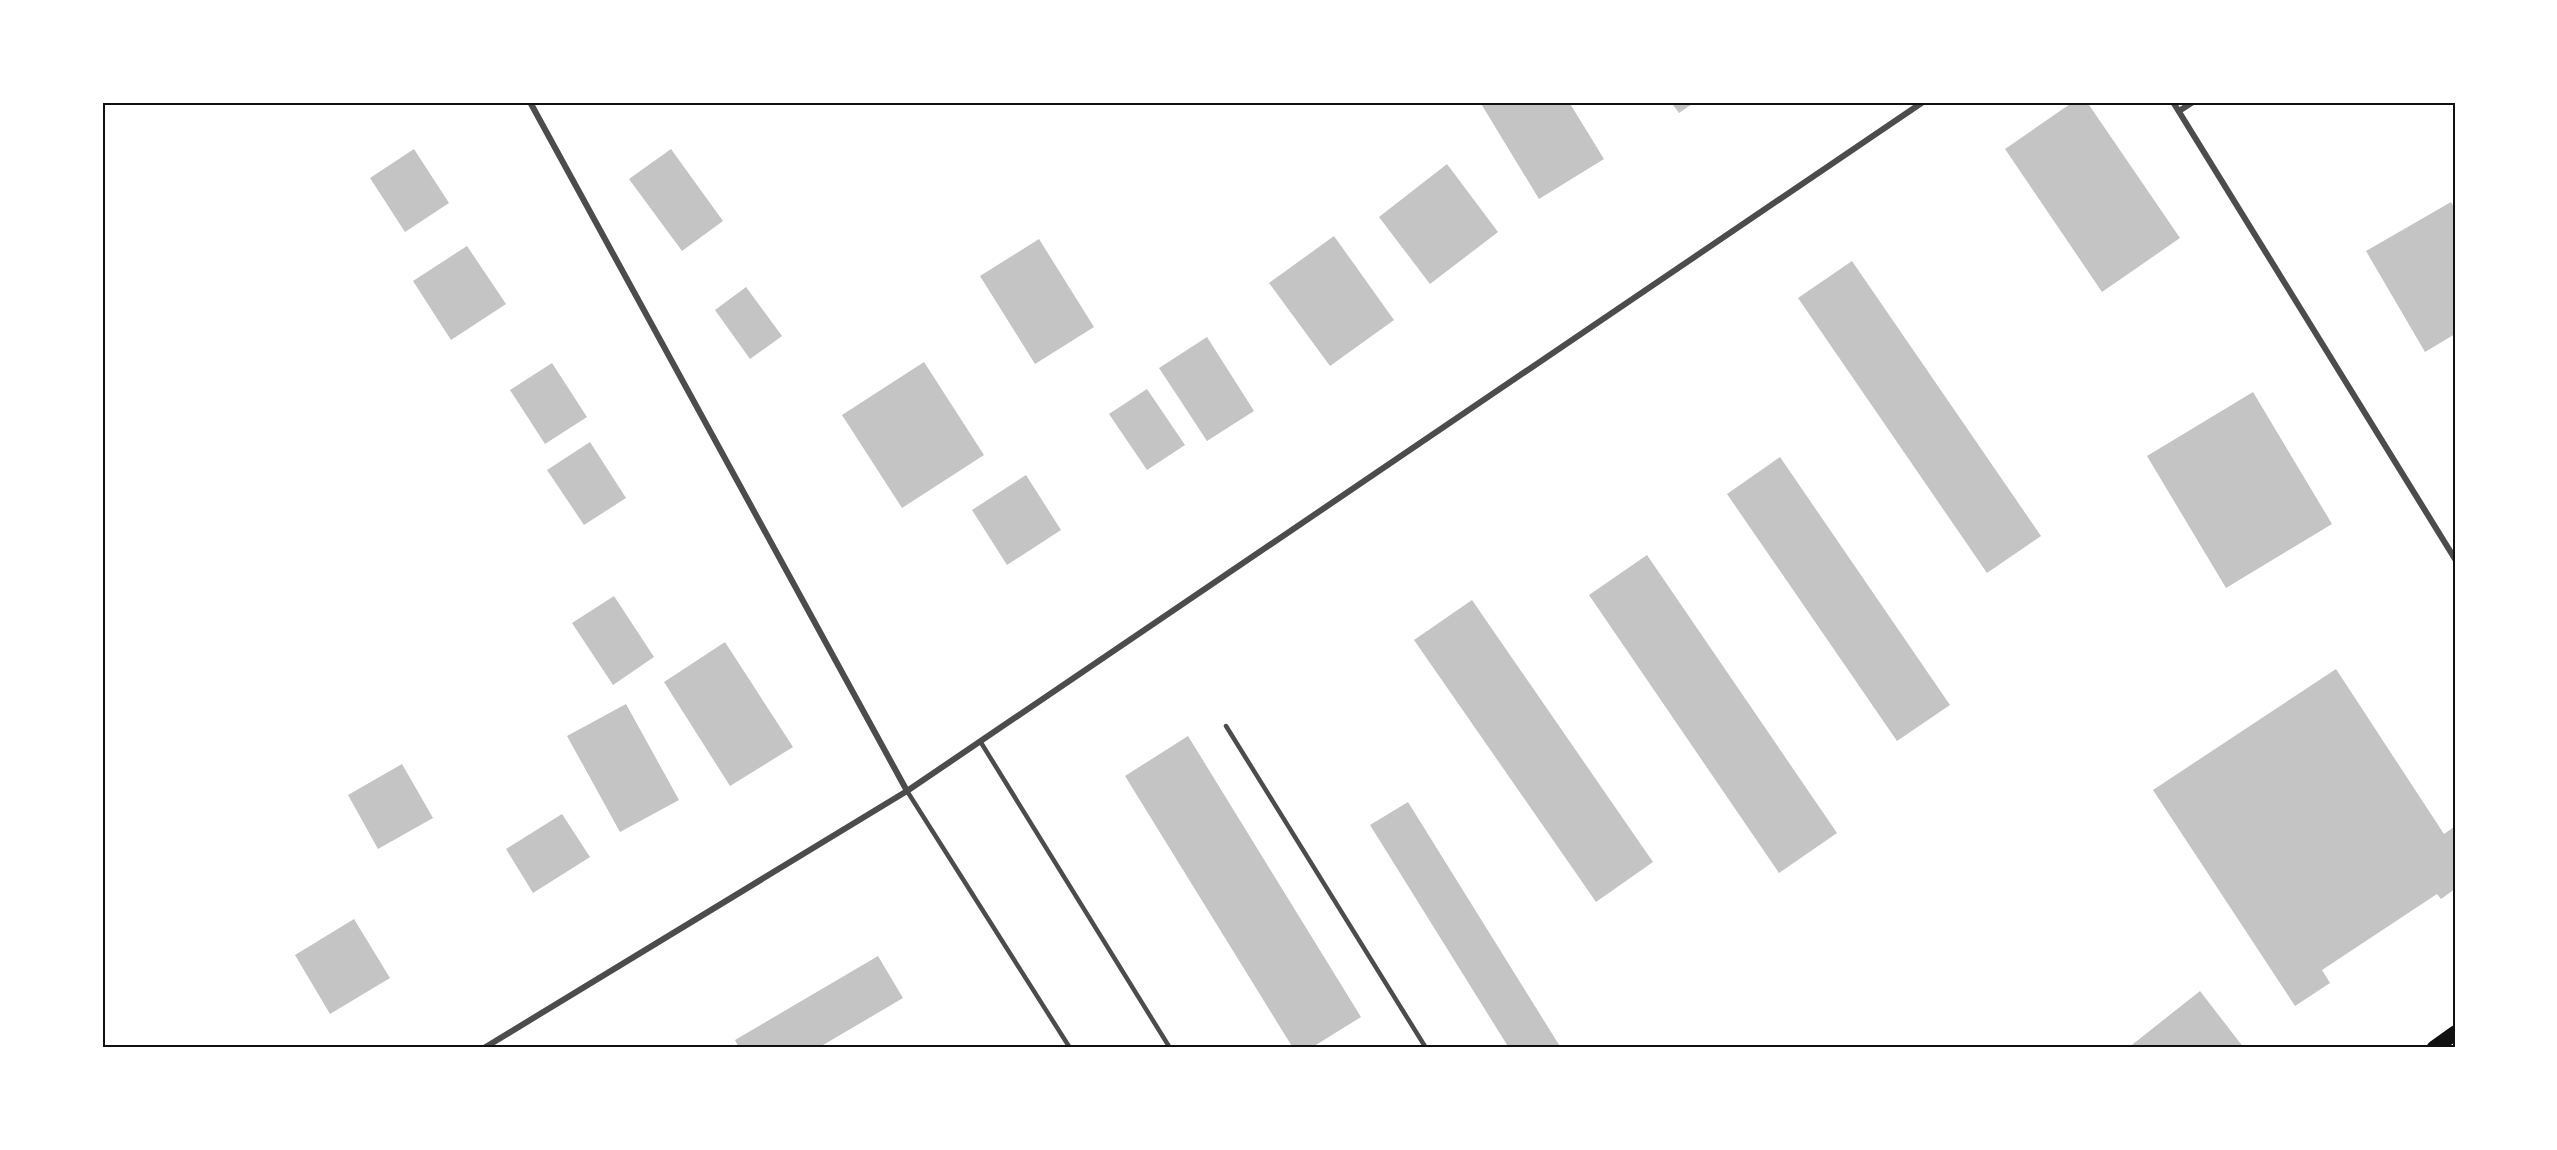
<svg xmlns="http://www.w3.org/2000/svg" width="2557" height="1150" font-family="Spectral,serif">
	<rect width="100%" height="100%" fill="#fff"/>
	<!-- building -->
	<path fill="#c4c4c4" d="M1480,102H1569L1604,159L1539,199Z
		M1671,102H1695L1679,113Z
		M2073,102H2087L2180,238L2102,292L2005,149Z
		M414,149L449,203L405,232L370,178Z
		M671,149L723,221L682,251L629,179Z
		M1447,164L1498,232L1430,284L1379,217Z
		M2451,202L2455,209V334L2425,352L2366,251Z
		M1334,236L1394,320L1330,366L1269,283Z
		M1039,239L1094,327L1035,364L980,276Z
		M467,246L506,304L451,340L413,281Z
		M1852,261L2041,536L1987,573L1798,298Z
		M746,287L782,336L750,359L715,310Z
		M1207,337L1254,411L1207,441L1159,368Z
		M924,362L984,455L902,508L842,415Z
		M552,363L587,417L545,444L510,390Z
		M1147,389L1185,445L1147,470L1109,414Z
		M2253,392L2332,524L2226,588L2147,456Z
		M590,442L626,498L584,525L547,470Z
		M1780,457L1950,705L1897,741L1727,494Z
		M1026,475L1061,530L1007,565L972,510Z
		M1647,555L1837,833L1779,873L1589,595Z
		M614,596L654,657L613,685L572,623Z
		M1472,600L1653,862L1596,902L1414,640Z
		M725,642L793,747L730,786L664,682Z
		M2336,669L2444,834L2454,827L2455,829V889L2441,899L2437,894L2322,970L2330,983L2295,1006L2153,790Z
		M626,704L679,800L620,832L567,736Z
		M1188,736L1361,1017L1311,1048H1293L1125,776Z
		M402,764L433,818L378,849L348,795Z
		M1408,802L1561,1048H1509L1370,825Z
		M562,814L590,857L533,893L506,849Z
		M354,919L390,978L330,1014L295,955Z
		M878,956L903,998L818,1048H739L735,1040Z
		M2200,991L2244,1048H2128Z"/>
	<g fill="none" stroke-linecap="round" stroke-linejoin="round">
		<!-- service -->
		<path stroke="#4c4c4c" stroke-width="4.5" d="M1226,726L1426,1048
			M980,741L1170,1048
			M907,791L1070,1048"/>
		<!-- minor -->
		<path stroke="#4c4c4c" stroke-width="6" d="M530,102L907,791
			M2173,102L2455,559
			M2179,111L2193,102
			M484,1048L907,791L1923,102"/>
		<!-- primary -->
		<path stroke="#111" stroke-width="15" d="M2434,1048L2455,1033"/>
	</g>
	<!-- border -->
	<rect width="2557" height="1150" fill="none" stroke="#ffffff" stroke-width="207"/>
	<rect x="104" y="104" width="2350" height="942" fill="none" stroke="#111" stroke-width="2"/>
</svg>
